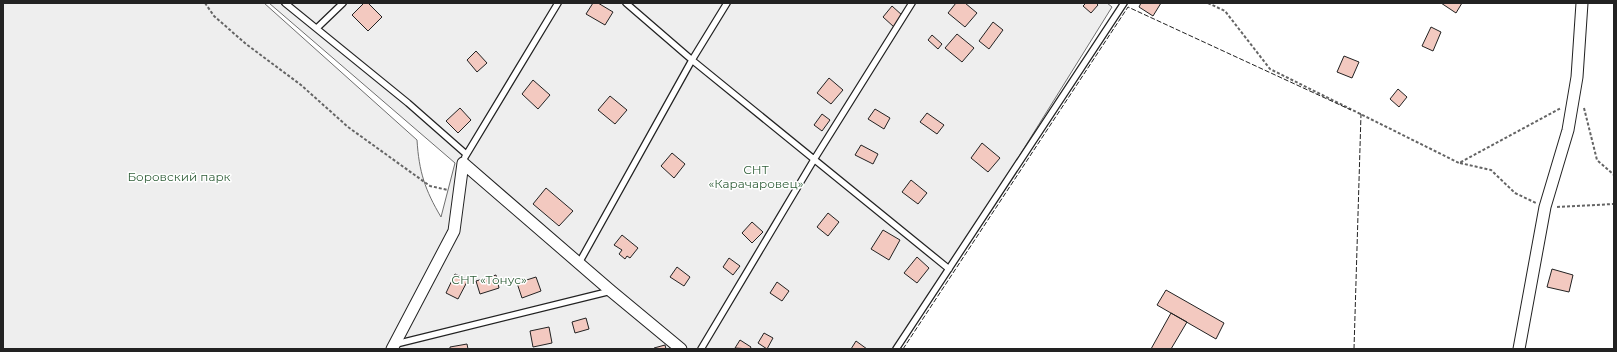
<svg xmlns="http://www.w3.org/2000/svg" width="1617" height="352" font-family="Montserrat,sans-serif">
	<rect width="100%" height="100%" fill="#fff"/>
	<!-- green -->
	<path fill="#eee" stroke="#6f6f6f" d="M3,3H264L417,140C419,172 425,190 441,217L455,163L269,3H1107L1112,7L899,349H3Z"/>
	<!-- building -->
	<path fill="#f3c9c0" stroke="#222" d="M364,3H368L382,17L368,31L352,15Z
		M593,3H598L613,12L605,25L586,14Z
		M956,3H965L977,13L965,27L948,13Z
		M1086,3H1096L1098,5L1091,13L1083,6Z
		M1141,3H1161L1153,16L1139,7Z
		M1441,3H1462L1456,13Z
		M892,6L903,16L894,27L883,17Z
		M993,22L1003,30L989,49L979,41Z
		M1431,27L1441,32L1433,51L1422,46Z
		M957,34L974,48L962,62L945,48Z
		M932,35L942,44L938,49L928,40Z
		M476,51L487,63L477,72L467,60Z
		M1344,56L1359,62L1352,78L1337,72Z
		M829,78L843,90L831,104L817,93Z
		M533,80L550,95L538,109L522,94Z
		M1398,89L1407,97L1399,107L1390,99Z
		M610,96L627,110L615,124L598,110Z
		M460,108L471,120L458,133L446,121Z
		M875,109L890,118L884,129L868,119Z
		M927,113L944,125L937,134L920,122Z
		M822,114L830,120L822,131L814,125Z
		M982,143L1000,158L988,172L971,158Z
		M861,145L878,154L873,164L855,155Z
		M672,153L685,164L674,178L661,166Z
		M911,180L927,193L918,204L902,192Z
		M546,188L573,211L559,226L533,204Z
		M828,213L839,222L828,236L817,227Z
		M752,222L763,232L752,243L742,233Z
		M883,230L900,240L889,260L871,249Z
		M622,235L638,248L630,258L627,256L625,259L619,254L622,250L614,245Z
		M917,257L929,268L917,283L904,273Z
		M729,258L740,266L733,275L723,267Z
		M677,267L690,277L684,286L670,277Z
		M1552,269L1573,275L1569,292L1547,287Z
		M455,274L468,280L458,299L446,293Z
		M496,275L499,288L480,294L476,281Z
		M536,277L541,291L522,298L517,283Z
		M777,282L789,291L782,301L770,293Z
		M1166,290L1224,323L1216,339L1157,305Z
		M1171,313L1187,322L1171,349H1151Z
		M586,318L589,329L575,333L572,322Z
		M549,327L552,343L533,347L530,331Z
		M764,333L773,338L767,349L758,343Z
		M740,340L751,347L750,349L735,348Z
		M856,341L867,349H851Z
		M467,344L468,349H450V347Z
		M665,345L666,349H655L654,348Z"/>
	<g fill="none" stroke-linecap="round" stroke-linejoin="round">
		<!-- lane casing -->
		<g stroke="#222" stroke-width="8">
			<path id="lane" d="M285,3L408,103L466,154
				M626,3L692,60L949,269
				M317,28L343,3
				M465,157L558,3
				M579,263L692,60L727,3
				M396,344L611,291
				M701,349L815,158L912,3
				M896,349L1124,3"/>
		</g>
		<!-- street casing -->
		<g stroke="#222" stroke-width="13">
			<path id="street" d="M392,349L454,231L463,163L611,291L681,349
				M1519,349L1545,207L1568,130L1577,77L1582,3"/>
		</g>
		<!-- path -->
		<path stroke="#646464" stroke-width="2" stroke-dasharray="3 2" stroke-linecap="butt" d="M205,3L214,16L246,44L301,85L348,127L430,186L448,190
			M1208,3L1225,11L1270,69L1459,163L1561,108
			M1584,108L1597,160L1614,175
			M1460,163L1491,170L1515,193L1536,203
			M1557,207L1614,204"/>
		<!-- lane -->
		<use href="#lane" stroke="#fff" stroke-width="5.5"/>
		<!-- street -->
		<use href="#street" stroke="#fff" stroke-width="11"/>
		<!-- fence -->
		<path stroke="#222" stroke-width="1" stroke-dasharray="5 2" stroke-linecap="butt" d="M903,349L1128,7L1351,110
			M1354,349L1361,114L1358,113"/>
	</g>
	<g text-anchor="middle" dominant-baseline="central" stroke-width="3" stroke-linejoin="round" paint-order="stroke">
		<!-- park labels -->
		<g font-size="12" fill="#2f5e38" stroke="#fff">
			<text x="756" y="169">СНТ<tspan x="756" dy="14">«Карачаровец»</tspan></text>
			<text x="179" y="176">Боровский парк</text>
			<text x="489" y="279">СНТ «Тонус»</text>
		</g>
	</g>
	<!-- border -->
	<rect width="1617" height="352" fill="none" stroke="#222222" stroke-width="8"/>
</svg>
